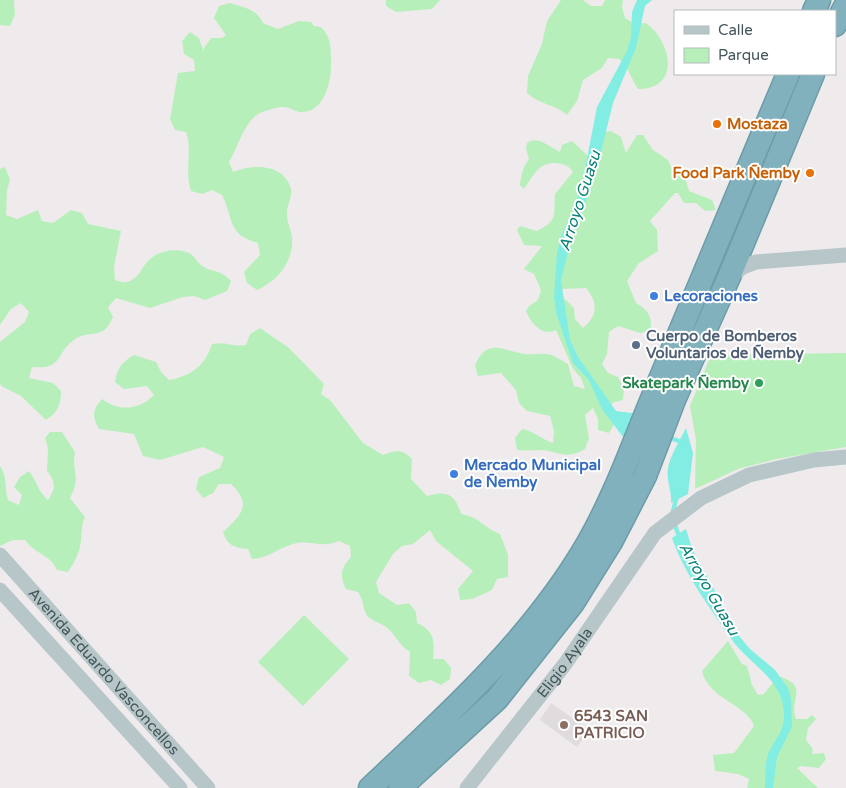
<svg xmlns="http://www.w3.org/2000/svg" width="846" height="788" font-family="'Varela Round',sans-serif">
	<rect width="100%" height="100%" fill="#efebec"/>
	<!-- education -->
	<path fill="#e0dcde" d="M551,703L589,730L577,747L540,720Z"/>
	<!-- green -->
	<path fill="#b7efbb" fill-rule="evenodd" d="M0,0H14L15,15L10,26L0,25Z
		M386,0H440L432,9L396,12L386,6Z
		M561,0H583L591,6H602L605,0H623L622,7L625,18L635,24L646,23C672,42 681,89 638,89C631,78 629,68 619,59L608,58L602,68L583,80L577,101L567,115C555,104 540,105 527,93L528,76L542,44L547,21Z
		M230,3C244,8 256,8 263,23L278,29L299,21L311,22L314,26L321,27C332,38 331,51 331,66C331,84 323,113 301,112C295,112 289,106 282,107C277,107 265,111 260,113C244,121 238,148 229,162L233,172C252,164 284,163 291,189C293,197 286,206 287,215C287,222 291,230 292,237C294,262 277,281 257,290L247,283L244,272L260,255L258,243C227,235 234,219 222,195L212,190L202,194L191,191C184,170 193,151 186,132L175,130L170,119L178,73L195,71L194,60L184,54L182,41L190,32L199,38L204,52V48L211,38H222L226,35L214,18L219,6Z
		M611,131L621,137L626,153L637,135H643L653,150L668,160L674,174L683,170L689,191L712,200L716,210L705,211L696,203H684L678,193H675L650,221L657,230L658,251L639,263L627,281L636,303C648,310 652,316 651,330L640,333L618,326L609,332L607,354L602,364L608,373L618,377L624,388L623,400L612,403L609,413L615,423L609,433L598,430V419L593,408L585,415L589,438L585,449C565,460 561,452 542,450C534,450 526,451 517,450L515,438L522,429C534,431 541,439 553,443L554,431L550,416L527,411L519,403L516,390L501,373L478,376L475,365C488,338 501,350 524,354C532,355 540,353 547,354C554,355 562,361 568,364L574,386L585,389L581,378L573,369L556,330C542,337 531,323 526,311L529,306L538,300L541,290L534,274L524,269L542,246L524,245L517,230L520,226L537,231C559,220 553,215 555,194C562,187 566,179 573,172C568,165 564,164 556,163C538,162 533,177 524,189L520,185C521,175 523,167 529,159L526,149L527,143C538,135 549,147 560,152L562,145L572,141L589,157L600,133ZM556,286L564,289L586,288C598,302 598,316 583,328L575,319L574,308L565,299L558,301Z
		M5,167L10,179L7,191L6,215L17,219L38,210L42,221L53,223L71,210L82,213L88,224L121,231L114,267L115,280C119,281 124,283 127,282C138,280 141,268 148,261C158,250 178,247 191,254C195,257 197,262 201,265C213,274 219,268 231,281L227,291L205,300L194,296L183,297L150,308L116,298L108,307L113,317C103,341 92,329 75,339C55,353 64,370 32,367L29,378L53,383L61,391C61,405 58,412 46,420L21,396L1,386L0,382V342L25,322L29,312L21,303L11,309L0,325V169Z
		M260,328L289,348L324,384L321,394L330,400L363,443L383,455C396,450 402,449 412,459L411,479L427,496C447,490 455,494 461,514C480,517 484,528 500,534L508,555V577L497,579L492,590L472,599L460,600L458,589L473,571L436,541L430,530L413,544L402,546L393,554L376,582L379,593L397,605L409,603L416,612L417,623C434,630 435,641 433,659H444L451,668L450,679L441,685L431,680L419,683L409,676L410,652C397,644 396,634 386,627C379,622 370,621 366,614C363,608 364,601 358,592L346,589C339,576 341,568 351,557L350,546L339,541C321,549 310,539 293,544C278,548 269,558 252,559L248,549C234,548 227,545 223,532C241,515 253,505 231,484H219L213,493L203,498L196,489L199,477L220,468L224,457L203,447L160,460L143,456L134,434L99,429C92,417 92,410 102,399C119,412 139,410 154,395L147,386L124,389L115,382C117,368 122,362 134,355L156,362L161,372L169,380C191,376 205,366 212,344C226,341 232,347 246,345L250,334Z
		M846,353V447L777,459L738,469L695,489L696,440L690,406L711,355Z
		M50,432H62L75,452C71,473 82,475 70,498L85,517C81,526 82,532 81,541C80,552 74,563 68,572L57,570C49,553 37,556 25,540H13L0,546V466C8,477 4,488 8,500L19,505L22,495L14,487L20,477L29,471C37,481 38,492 48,500C56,488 56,482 47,471L48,448L45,438Z
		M304,615L349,659L303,706L258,662Z
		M728,641L742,664L747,666L752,685L758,695L764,694L778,676C811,686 788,699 796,719H807L812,715L816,719L808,728L806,740L813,749L812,754L824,753L826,759L819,768L801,766L797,768L818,788H747L749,779L738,774L715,771L713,755L734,753L754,726C748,705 708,699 702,671Z"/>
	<!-- water -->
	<path fill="#82ede2" d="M637,0H652L645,6L636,48L613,103L601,152L584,208L574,229L561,280L570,340L578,357L616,411L639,414L626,441L602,409L589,380L573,363L557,316L554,298L557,253L561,236L573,211L582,184L597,107L627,51L631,37L632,12Z
		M686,428L693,453L688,494L671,503C672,491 666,480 668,468C670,456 680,440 686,428Z
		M686,529L692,549L740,637L750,649L775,670L788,688L791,699L792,727L777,757L773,788H765C766,776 764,761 770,750C776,738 784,731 784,716C785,680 750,665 732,640C710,608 685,575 672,538Z"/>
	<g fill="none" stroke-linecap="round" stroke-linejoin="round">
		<!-- stream -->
		<path stroke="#82ede2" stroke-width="4.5" d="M668,437L684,443
			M672,515L677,496
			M674,523L680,539"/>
		<!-- highway casing -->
		<g stroke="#6c9ca8" stroke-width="25">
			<path id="highway" d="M814,11L819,0
				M835,25L846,5
				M370,788C449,714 533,638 588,543C616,494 634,441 656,389C699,284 744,179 788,74
				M400,788L497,699L573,603L611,542L645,476L674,400L729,277L813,74"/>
		</g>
		<!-- minor -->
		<g stroke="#b6c6c9" stroke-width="15">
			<path d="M730,276L743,267L756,262L846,255"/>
			<path id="s1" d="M0,555L208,788"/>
			<path d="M0,590L180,788"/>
			<path id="s2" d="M467,788L565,664L655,533L701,498L749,475L814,460L846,457"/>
		</g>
		<!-- highway -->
		<use href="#highway" stroke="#81b1bd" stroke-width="22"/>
	</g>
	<!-- markers -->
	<g fill="#e8710a" stroke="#fff" stroke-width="2">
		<circle cx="717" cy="124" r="5"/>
		<circle cx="810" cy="173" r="5"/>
	</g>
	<g fill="#3f7fe0" stroke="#fff" stroke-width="2">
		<circle cx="654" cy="296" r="5"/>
		<circle cx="454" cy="474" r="5"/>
	</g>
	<circle fill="#5c6f8a" stroke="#fff" stroke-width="2" cx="636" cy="345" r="5"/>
	<circle fill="#2e9e5b" stroke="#fff" stroke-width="2" cx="759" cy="383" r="5"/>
	<circle fill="#8d6e63" stroke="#fff" stroke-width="2" cx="564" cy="725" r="5"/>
	<g text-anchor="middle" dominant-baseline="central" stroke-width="4" stroke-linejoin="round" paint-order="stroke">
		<!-- food labels -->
		<g font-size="15" font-weight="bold" fill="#c56008" stroke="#fff" text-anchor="start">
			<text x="727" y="124">Mostaza</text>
			<text x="800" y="173" text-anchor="end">Food Park Ñemby</text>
		</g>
		<!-- shop labels -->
		<g font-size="15" font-weight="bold" fill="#366cbe" stroke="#fff" text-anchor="start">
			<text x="664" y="296">Lecoraciones</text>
			<text x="464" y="465">Mercado Municipal<tspan x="464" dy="17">de Ñemby</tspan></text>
		</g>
		<!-- service labels -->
		<g font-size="15" font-weight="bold" fill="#4e5e75" stroke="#fff" text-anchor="start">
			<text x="646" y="336">Cuerpo de Bomberos<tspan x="646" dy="17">Voluntarios de Ñemby</tspan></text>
		</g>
		<!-- leisure labels -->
		<g font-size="15" font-weight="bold" fill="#27864d" stroke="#fff" text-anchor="end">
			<text x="749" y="383">Skatepark Ñemby</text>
		</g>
		<!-- street labels -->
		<g font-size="15" fill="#445659" stroke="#fff">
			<text stroke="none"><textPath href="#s2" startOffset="159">Eligio Ayala</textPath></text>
			<text stroke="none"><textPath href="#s1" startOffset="156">Avenida Eduardo Vasconcellos</textPath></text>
		</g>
		<!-- education labels -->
		<g font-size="15" font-weight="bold" fill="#785e54" stroke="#fff" text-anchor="start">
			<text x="574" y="716">6543 SAN<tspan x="574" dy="17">PATRICIO</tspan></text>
		</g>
		<!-- water labels -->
		<g font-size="16" font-style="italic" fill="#0a8276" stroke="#fff">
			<text transform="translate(580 201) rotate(-72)">Arroyo Guasu</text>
			<text transform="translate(709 589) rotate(60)">Arroyo Guasu</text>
		</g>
	</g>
	<!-- legend -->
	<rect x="674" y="10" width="162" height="65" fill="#ffffff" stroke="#b4bbbd"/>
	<rect x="684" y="26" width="25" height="8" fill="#b6c6c9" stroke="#b4bbbd"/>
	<text x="718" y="35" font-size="15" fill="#445659">Calle</text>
	<rect x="684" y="48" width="25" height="15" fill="#b7efbb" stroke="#b4bbbd"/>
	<text x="718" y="60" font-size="15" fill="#445659">Parque</text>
</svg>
